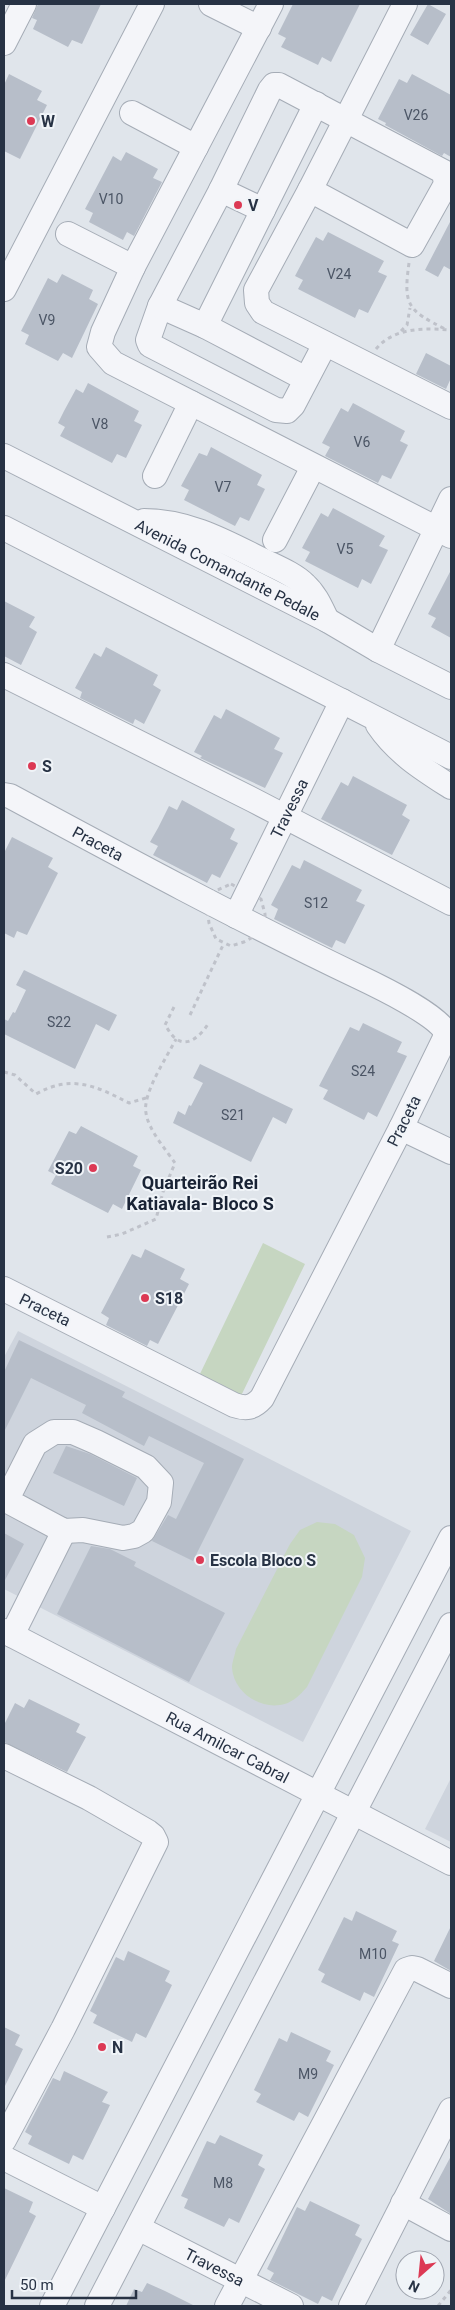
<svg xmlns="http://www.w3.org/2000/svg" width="455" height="2310" font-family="Roboto,sans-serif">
	<rect width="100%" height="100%" fill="#e0e5eb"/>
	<!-- built -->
	<path fill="#ced4dd" d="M18,1331L411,1531L303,1742L4,1589V1357Z
		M451,1778V1842L425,1829Z"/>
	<!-- green -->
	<path fill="#c6d6c1" d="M263,1243L305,1264L240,1398L198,1378Z
		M317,1522L335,1524L354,1535L365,1558L362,1577L307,1687C303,1691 300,1695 296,1698C272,1717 234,1697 232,1668C232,1662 235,1655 236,1649L290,1544L300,1530Z"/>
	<!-- building -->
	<path fill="#b7bec9" d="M38,4H101L82,44L72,40L68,47L33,29L37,20L32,18Z
		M293,4H360L331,62L322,57L318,65L281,47L286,38L278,34Z
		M428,4L446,14L428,45L410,35Z
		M9,74L42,91L37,100L47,105L20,159L4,151V85Z
		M412,74L451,95V157L444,153L442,156L385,125L386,123L378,119L399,79L407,83Z
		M126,152L158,169L153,178L162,182L134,236L127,232L123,240L89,222L93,213L85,209L113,156L121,161Z
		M451,220V270L444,266L438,277L425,270Z
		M328,232L384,261L378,272L387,276L368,313L359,309L355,318L298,289L303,280L295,276L304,259L316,237L323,241Z
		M62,274L93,290L89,299L98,304L72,358L63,353L58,361L25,344L29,335L21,331L48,278L57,283Z
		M426,353L451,366V378L446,389L416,374Z
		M88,383L139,411L134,421L142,425L126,458L117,454L112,463L60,436L65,427L58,423L64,411L76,389L83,393Z
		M353,403L405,431L400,441L408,445L391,479L382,475L378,483L325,456L330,447L322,443L329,430L341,408L348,412Z
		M211,447L262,475L257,485L265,489L249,521L240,517L235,526L184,500L189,490L181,486L199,453L207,456Z
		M333,508L385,536L379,546L388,550L371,584L362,579L358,588L305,561L310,552L302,548L309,535L321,513L328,517Z
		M451,570V638L431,627L436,618L428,614Z
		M4,601L35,617L29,627L37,632L21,665L4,656Z
		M106,647L158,675L153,685L161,690L144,724L135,719L133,724L80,698L82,692L75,688L94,653L101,657Z
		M226,709L280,738L274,749L283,753L265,788L200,758L202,756L194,752L214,715L221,719Z
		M353,776L407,805L402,815L410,820L392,855L321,819L341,782L348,786Z
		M182,800L235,829L230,839L238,843L220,878L212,874L207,883L153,855L158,846L150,842L158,828L169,806L177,810Z
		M12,837L53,858L48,867L58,873L27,935L17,931L14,938L4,933V853Z
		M304,860L362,890L356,901L365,905L345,944L336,940L332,948L274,919L278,909L271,905L292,865L300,869Z
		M24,970L117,1015L109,1031L96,1024L75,1069L4,1034V1019L8,1021L13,1012L15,1013L26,990L16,985Z
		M363,1023L402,1042L397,1052L407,1056L377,1117L368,1112L364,1120L323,1099L328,1090L319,1086L350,1027L359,1031Z
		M200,1064L293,1109L286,1124L273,1117L251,1162L173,1123L178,1111L185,1115L189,1105L191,1106L203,1083L193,1078Z
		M81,1126L138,1156L133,1166L141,1170L122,1209L113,1204L108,1213L51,1184L56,1175L48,1171L69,1131L76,1134Z
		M145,1249L185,1269L180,1279L189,1284L158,1344L150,1340L147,1346L106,1325L109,1318L101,1313L132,1254L141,1258Z
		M19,1340L125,1392L122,1397L244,1459L193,1561L152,1541L168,1515L176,1519L204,1463L149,1436L144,1446L82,1413L86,1405L31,1378L4,1432V1372Z
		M66,1446L90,1454L137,1478L124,1506L53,1473Z
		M4,1533L24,1544L4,1582Z
		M91,1546L110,1549L136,1562L134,1566L225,1613L189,1682L57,1614Z
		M29,1699L80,1724L76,1732L86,1737L67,1772L4,1742V1725L15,1703L24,1708Z
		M356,1911L397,1931L392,1941L399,1944L374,1997L364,1992L360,2001L321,1982L325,1974L318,1970L344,1917L352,1921Z
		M451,1926V1971L434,1961Z
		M128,1951L170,1971L165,1981L172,1985L146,2038L136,2033L132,2042L93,2023L97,2015L90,2011L116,1957L124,1961Z
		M4,2027L20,2035L15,2045L23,2049L4,2088Z
		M291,2032L331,2051L326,2061L334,2065L308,2117L299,2112L294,2121L256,2102L261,2094L254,2090L279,2038L287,2042Z
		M64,2071L108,2092L102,2102L110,2105L83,2160L73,2155L69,2164L28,2144L32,2136L25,2132L53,2078L60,2081Z
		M220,2135L263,2155L258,2165L265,2169L239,2223L229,2218L224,2227L184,2208L188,2199L181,2196L207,2141L215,2144Z
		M451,2156V2214L428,2199Z
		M4,2188L33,2202L29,2212L36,2216L4,2282Z
		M310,2201L360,2225L355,2235L362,2239L332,2301L322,2296L318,2304L270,2280L274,2273L267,2269L297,2207L305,2211Z
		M147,2283L165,2291L195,2306H126L134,2289L142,2292Z"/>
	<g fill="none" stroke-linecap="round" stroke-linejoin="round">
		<!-- minor casing -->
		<g stroke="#a5acb6" stroke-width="26">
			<g id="minor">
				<path d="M211,4L259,28"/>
				<path d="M271,4L133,267L103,332L99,347L113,363L451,536"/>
				<path d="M405,4L310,190L256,290L257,303L263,312L451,407"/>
				<path d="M4,43L24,4"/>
				<path d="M132,113L196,147"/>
				<path d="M221,190L263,210"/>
				<path d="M310,190L412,245L446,184L444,172L279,85H274L270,90L221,190L160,306L148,340L150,345L276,410L287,411L293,405L325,344"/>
				<path d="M68,234L133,267"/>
				<path d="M4,289L152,4"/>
				<path d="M160,306L205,326L306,379"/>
				<path d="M205,326L316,104"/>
				<path id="s1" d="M4,456L327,620L378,650L451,687"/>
				<path d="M155,476L191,403"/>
				<path d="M144,521C188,521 224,541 262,560C276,567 294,574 305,585C316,595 321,608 327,620"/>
				<path d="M4,528L451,757"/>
				<path d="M275,540L313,467"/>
				<path d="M378,650L451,499"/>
				<path d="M4,675L253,800L451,903"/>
				<path d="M378,725C397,753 423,769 451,787"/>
				<path id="s2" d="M4,795L10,796C125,858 240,920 357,976C376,985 439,1015 446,1033L444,1040L401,1128L262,1398C253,1408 246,1409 234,1405L4,1289"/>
				<path id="s3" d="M236,916L342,701"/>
				<path d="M401,1128L451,1152"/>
				<path d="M4,1499L64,1531L83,1530L123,1538L134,1536L143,1531L159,1502L161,1483L146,1467L96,1442L73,1432H54L35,1444L6,1501"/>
				<path id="s4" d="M4,1631L451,1863"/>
				<path d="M12,1635L64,1531"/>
				<path d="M4,1756L89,1798L148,1832L153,1836L156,1842L63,2029L4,2140"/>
				<path d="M4,2158L103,2208"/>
				<path d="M403,2203L451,2229"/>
				<path id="s5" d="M138,2228L291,2306"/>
				<path d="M52,2306L451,1538"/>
				<path d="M97,2306L451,1625"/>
				<path d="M227,2306L406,1970L412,1968L417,1969L451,1986"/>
				<path d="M351,2306L451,2110"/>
			</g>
		</g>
		<!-- path -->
		<path stroke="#bfc2ca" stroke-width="3" stroke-dasharray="4 4" stroke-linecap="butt" d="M409,263C403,306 408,310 445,329
			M401,331L407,325L410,308
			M376,349C394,327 425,328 451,330
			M231,884L261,899L265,914V930L244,942L231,946L216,939L209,923L206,900L213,892Z
			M174,1007L165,1025C168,1029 171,1035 175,1038C188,1049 202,1034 208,1024
			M190,1015L224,943
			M4,1072L15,1075L36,1094C72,1074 96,1086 129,1103L146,1098
			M107,1237L122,1234L156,1219L163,1192L175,1163C166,1150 148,1129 146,1113C142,1094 167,1057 176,1039
			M438,2306L451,2290"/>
		<!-- minor -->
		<use href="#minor" stroke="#f4f5f9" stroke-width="24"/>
	</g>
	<!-- markers -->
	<g fill="#dc3954" stroke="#f0f4f8" stroke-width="2">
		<circle cx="31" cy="121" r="5"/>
		<circle cx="238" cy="205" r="5"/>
		<circle cx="32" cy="766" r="5"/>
		<circle cx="93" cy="1168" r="5"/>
		<circle cx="145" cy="1298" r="5"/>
		<circle cx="200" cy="1560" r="5"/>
		<circle cx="102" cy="2047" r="5"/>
	</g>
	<g text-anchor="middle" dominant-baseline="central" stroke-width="4" stroke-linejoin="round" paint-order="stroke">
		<!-- number labels -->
		<g font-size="14" fill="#4b5565">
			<text x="416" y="115">V26</text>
			<text x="111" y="199">V10</text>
			<text x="339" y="274">V24</text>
			<text x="47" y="320">V9</text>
			<text x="100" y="424">V8</text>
			<text x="362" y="442">V6</text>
			<text x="223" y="487">V7</text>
			<text x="345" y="549">V5</text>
			<text x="316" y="903">S12</text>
			<text x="59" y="1022">S22</text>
			<text x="363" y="1071">S24</text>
			<text x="233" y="1115">S21</text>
			<text x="373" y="1954">M10</text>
			<text x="308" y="2074">M9</text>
			<text x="223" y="2183">M8</text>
		</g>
		<!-- poi labels -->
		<g font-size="16" font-weight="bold" fill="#273244" stroke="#f0f4f8" text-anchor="start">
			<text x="41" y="121">W</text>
			<text x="248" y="205">V</text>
			<text x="42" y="766">S</text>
			<text x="83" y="1168" text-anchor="end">S20</text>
			<text x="155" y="1298">S18</text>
			<text x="210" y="1560">Escola Bloco S</text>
			<text x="112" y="2047">N</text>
		</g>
		<!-- street labels -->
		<g font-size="16" fill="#273244" stroke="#f0f4f8">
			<text stroke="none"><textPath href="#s1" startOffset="251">Avenida Comandante Pedale</textPath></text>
			<text stroke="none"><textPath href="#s3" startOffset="120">Travessa</textPath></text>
			<text stroke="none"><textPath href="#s2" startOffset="106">Praceta</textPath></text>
			<text transform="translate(404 1121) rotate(-63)">Praceta</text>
			<text transform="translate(45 1310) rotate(26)">Praceta</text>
			<text stroke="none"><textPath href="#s4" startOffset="252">Rua Amilcar Cabral</textPath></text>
			<text stroke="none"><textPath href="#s5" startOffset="86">Travessa</textPath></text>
		</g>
		<!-- neighbourhood labels -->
		<g font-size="18" font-weight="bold" fill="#192335" stroke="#f0f4f8">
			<text x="200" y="1182">Quarteirão Rei<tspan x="200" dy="21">Katiavala- Bloco S</tspan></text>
		</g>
	</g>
	<!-- border -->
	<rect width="455" height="2310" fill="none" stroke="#273244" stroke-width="10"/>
	<!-- north arrow -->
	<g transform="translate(420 2275) rotate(207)"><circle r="24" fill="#f0f4f8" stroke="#a0a6b0"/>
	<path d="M0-4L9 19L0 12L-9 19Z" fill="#dc3954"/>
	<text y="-8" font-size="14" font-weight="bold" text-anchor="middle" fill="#273244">N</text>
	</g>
	<!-- scale -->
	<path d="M12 2290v8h124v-8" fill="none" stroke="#273244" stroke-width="2.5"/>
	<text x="20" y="2290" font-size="15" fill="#273244" stroke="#f0f4f8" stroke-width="4" paint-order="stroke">50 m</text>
</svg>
